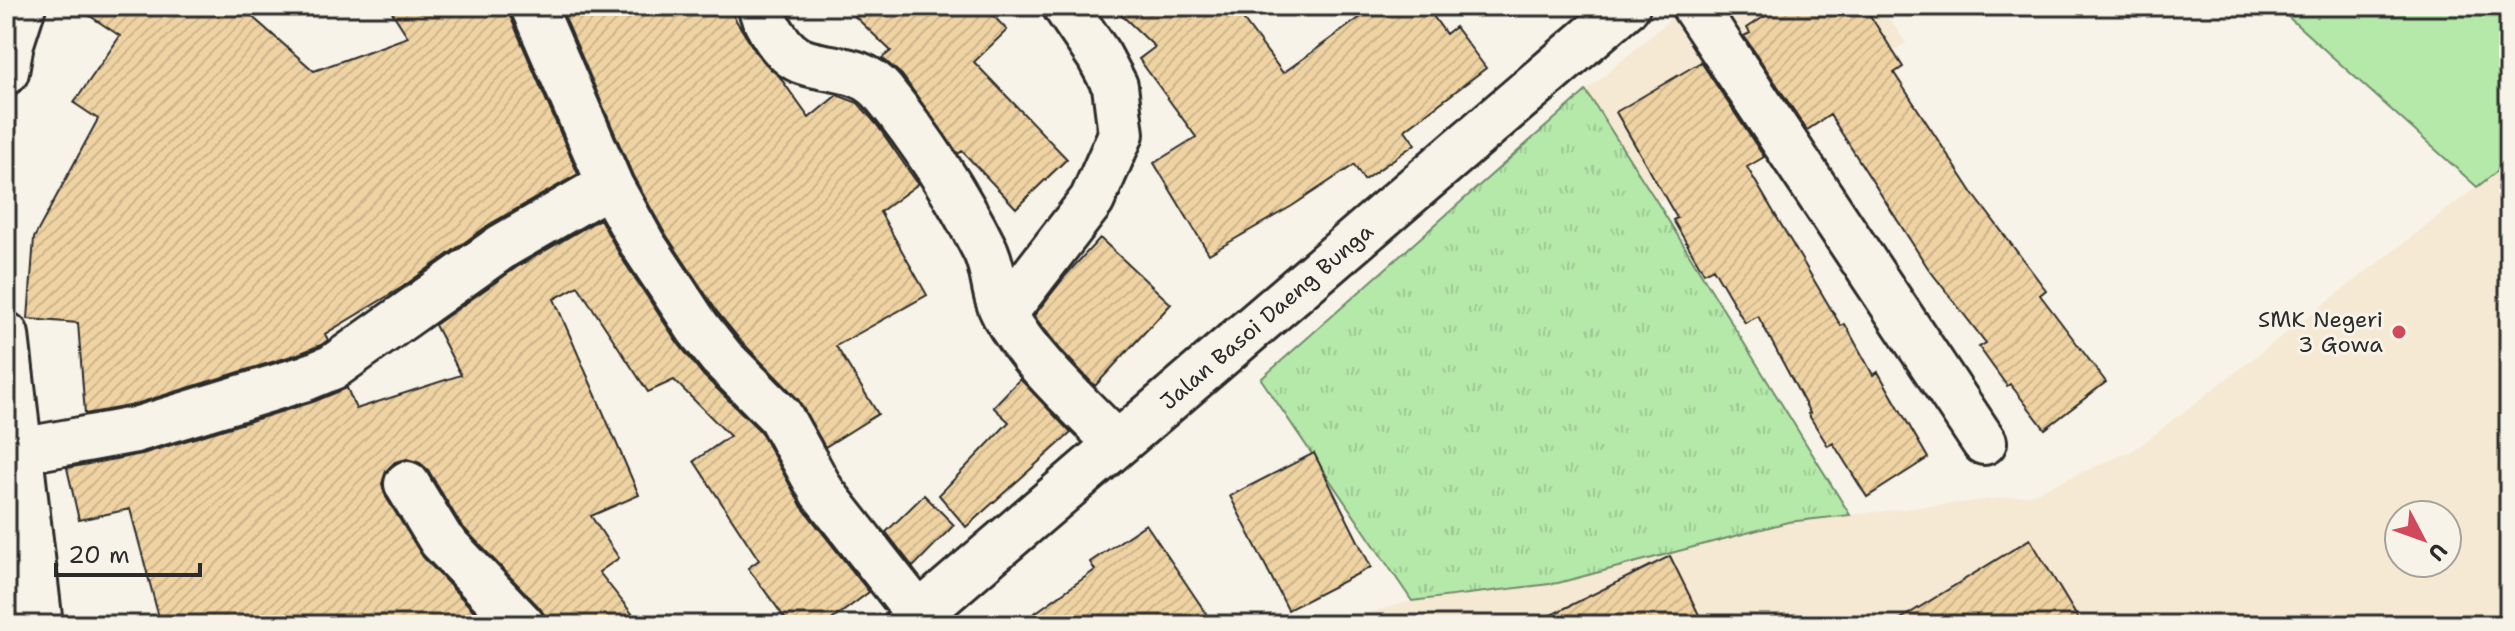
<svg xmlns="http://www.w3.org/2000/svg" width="2515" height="631" font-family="'Shantell Sans',sans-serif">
	<defs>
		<pattern id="grass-tufts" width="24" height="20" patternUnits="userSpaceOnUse" patternTransform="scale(2)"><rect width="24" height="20" fill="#b5e9aa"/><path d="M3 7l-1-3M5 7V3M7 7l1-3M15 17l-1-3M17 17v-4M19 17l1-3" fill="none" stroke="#9cc892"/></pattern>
		<pattern id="building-hatch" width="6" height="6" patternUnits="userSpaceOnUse" patternTransform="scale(2)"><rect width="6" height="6" fill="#efd3a3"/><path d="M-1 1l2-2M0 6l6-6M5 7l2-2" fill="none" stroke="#cdb58c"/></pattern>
	</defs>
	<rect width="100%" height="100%" fill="#f7f3e8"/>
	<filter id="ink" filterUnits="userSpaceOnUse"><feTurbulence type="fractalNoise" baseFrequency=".0125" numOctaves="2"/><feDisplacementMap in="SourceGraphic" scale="16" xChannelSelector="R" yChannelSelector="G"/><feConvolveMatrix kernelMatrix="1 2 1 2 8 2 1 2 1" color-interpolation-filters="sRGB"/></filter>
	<g filter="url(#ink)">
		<!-- built -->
		<path fill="#f5e9d3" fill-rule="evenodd" d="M1686,6H1881L1906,43L1657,202L1586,91Z
			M2509,162V625H1323L1412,601L1558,583L1788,522L2030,495L2134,450ZM2399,515H2447V563H2399Z"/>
		<!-- grass -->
		<path fill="url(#grass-tufts)" stroke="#708a6a" stroke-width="2" d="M1586,91L1657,202L1850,515L1788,522L1558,583L1412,601L1261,379Z"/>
		<!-- pitch -->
		<path fill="#b5e9aa" stroke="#708a6a" stroke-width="2" d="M2276,6H2509V162L2477,187Z"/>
		<!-- building -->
		<path fill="url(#building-hatch)" stroke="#2b2b2b" stroke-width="2" d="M75,6H240L314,71L408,37L388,6H508L510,16L578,174L490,224L401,288L325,334L328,340L321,345L298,354L129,406L85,414L78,323L28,319L34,238L98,119L74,103L120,36Z
			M560,6H727L757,54L779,76L809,118L837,95L858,103L877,125L918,184L880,212L927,295L836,346L878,414L825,447L798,399L740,340L718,313L663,230L633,176Z
			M844,6H984L1007,30L974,62L1067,159L1016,208L962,151L958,154L902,75L882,58L891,51Z
			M1112,6H1233L1283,73L1376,6H1426L1446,34L1455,27L1486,68L1405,130L1415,144L1364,180L1354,165L1292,206L1209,254L1154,163L1196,137L1139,59L1155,47Z
			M1780,6H1864L1903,67L1894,73L1974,195L2046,290L2040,295L2106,382L2045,429L2010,384L2007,386L1979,347L1986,343L1928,268L1830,115L1807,130L1744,36L1750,33L1747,28Z
			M1701,62L1764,157L1747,167L1841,326L1845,324L1873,375L1878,372L1928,458L1867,497L1833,443L1828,446L1808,414L1810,413L1758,316L1745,323L1713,268L1704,273L1673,220L1677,218L1616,112Z
			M600,219L621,257L677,342L703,375L760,431L802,507L869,592L825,625H790L748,568L759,560L694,461L730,436L674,380L648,392L578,286L554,299L639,495L591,516L619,558L599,572L641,625H546V618L540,608L461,525L428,470L420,463L407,459L395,462L386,471L382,484L386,497L423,557L487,625H161L130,509L79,520L67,468L142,454L313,402L347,388L356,409L461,375L435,325L517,267Z
			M1100,238L1171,304L1095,386L1061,350L1034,316L1066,275Z
			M1020,379L1071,433L966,527L939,495L1009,422L993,407Z
			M1314,453L1371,567L1288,610L1230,496Z
			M924,495L954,525L913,567L886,532Z
			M1146,524L1214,625H1018L1095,570L1090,562Z
			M2030,539L2082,625H1891Z
			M1670,556L1704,625H1531Z"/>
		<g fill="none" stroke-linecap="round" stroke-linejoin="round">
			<!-- street casing -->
			<g stroke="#2b2b2b" stroke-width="50">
				<path id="street" d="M533,6L611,187
					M760,6C766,26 783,55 804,62C831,71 862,67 882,91C922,140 957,194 985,250C995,271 993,294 1004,314C1032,364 1078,403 1116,443
					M1694,6L1984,442
					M1004,314L1092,200L1121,134L1115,86L1099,56L1065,6
					M20,451L135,430L306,378L333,367L503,246L591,195L611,187L642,243L698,328L721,357L780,416L822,492L919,615
					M407,484L441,540L522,625"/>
			</g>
			<!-- secondary casing -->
			<g stroke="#2b2b2b" stroke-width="50">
				<g id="secondary">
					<path d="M6,72L11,43L23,6"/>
					<path d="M6,335L40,625"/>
					<path id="s1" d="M907,625L1627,6"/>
				</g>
			</g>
			<!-- street -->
			<use href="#street" stroke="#f7f3e8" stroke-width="44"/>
			<!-- secondary -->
			<use href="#secondary" stroke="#f7f3e8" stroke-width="44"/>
		</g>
	</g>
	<!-- markers -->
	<circle fill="#d1495b" stroke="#f7f3e8" stroke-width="3" cx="2399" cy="332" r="8"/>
	<g text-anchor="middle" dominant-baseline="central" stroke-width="6" stroke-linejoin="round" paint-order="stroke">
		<!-- street labels -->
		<g font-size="22" fill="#2b2b2b" stroke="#f7f3e8">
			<text stroke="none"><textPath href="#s1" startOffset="474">Jalan Basoi Daeng Bunga</textPath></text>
		</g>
		<!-- poi labels -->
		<g font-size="22" fill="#2b2b2b" stroke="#f7f3e8" text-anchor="end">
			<text x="2383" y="319">SMK Negeri<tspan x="2383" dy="25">3 Gowa</tspan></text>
		</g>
	</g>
	<!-- margin -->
	<rect width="2515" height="631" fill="none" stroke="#f7f3e8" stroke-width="32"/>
	<rect x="16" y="16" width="2483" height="599" fill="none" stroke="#2b2b2b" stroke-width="3" filter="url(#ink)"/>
	<!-- north arrow -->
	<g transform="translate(2423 539) rotate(131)"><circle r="38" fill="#f7f3e8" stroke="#a5a39c" stroke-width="2"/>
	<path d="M0-6L14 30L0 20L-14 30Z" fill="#d1495b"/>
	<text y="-12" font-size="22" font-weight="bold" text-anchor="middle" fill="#2b2b2b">U</text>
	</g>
	<!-- scale -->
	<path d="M56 563v12h144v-12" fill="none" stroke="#2b2b2b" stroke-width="4"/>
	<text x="68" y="563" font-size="24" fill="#2b2b2b" stroke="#f7f3e8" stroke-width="6" paint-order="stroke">20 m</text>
</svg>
